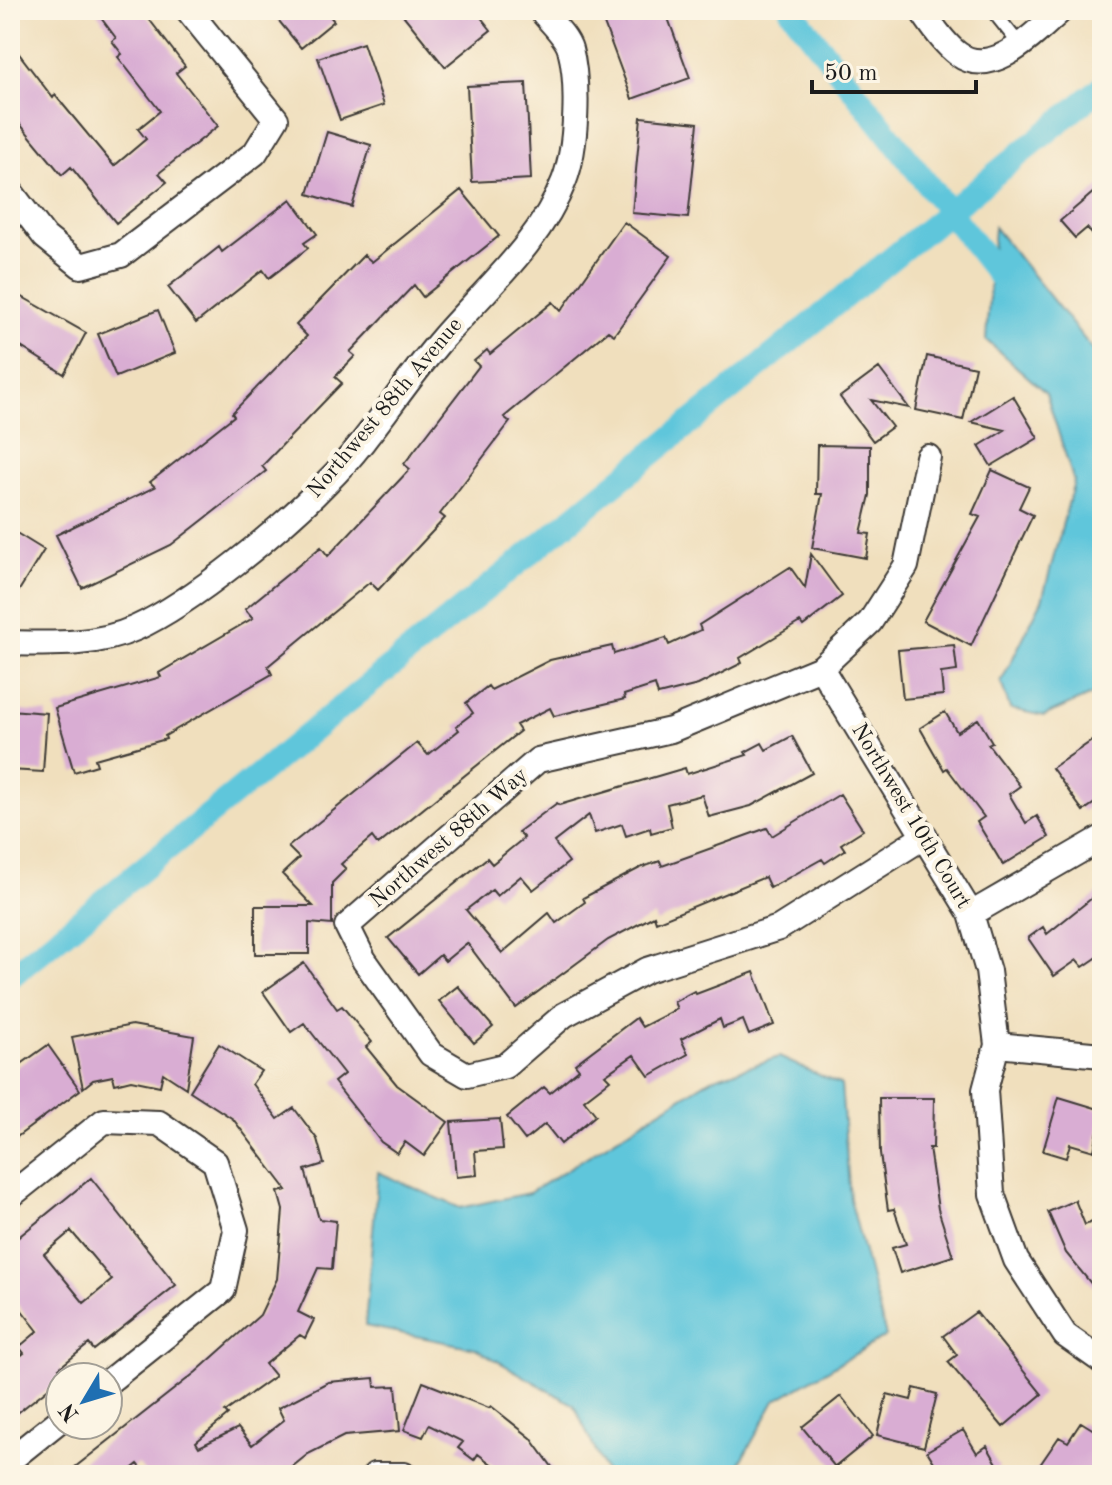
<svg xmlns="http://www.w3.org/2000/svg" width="1112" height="1485" font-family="'Old Standard TT',serif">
	<rect width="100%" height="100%" fill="#fcf5e5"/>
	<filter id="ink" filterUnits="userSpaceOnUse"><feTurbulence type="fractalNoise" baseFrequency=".0125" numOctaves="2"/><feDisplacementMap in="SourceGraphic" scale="16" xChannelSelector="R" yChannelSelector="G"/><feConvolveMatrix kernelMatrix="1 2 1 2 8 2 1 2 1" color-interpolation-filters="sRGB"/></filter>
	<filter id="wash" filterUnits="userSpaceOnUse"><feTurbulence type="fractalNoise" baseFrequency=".006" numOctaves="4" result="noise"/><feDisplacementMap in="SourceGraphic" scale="32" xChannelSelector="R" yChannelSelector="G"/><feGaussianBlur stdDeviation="1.8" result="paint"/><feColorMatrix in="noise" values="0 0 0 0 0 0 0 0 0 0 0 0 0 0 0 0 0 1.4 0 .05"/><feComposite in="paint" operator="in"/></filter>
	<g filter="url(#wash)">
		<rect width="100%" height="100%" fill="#f0dfbd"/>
		<!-- water -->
		<path fill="#5ec6db" stroke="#3d717c" stroke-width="2" d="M994,227L1102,361V690L1044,716L1010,709L1001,682L1042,600L1074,482L1046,393L986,340Z
			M779,1057L841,1085L850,1199L886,1336L775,1401L740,1463L742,1475H607L574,1405L475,1348L365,1326L378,1172L460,1208L529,1193L711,1079Z"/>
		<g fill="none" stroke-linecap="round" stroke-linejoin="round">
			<!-- canal -->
			<path stroke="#5ec6db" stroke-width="24" d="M791,10L1011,291
				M10,977L1102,87"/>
		</g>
		<g id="blocks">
			<!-- building -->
			<path fill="#d9add3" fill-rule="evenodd" d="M95,10H142L185,66L176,73L218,126L159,173L167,182L116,223L71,167L62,175L10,112V42L53,98L55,95L114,166L146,139L138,129L160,111L118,57L122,54L112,41L116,38Z
				M270,10H325L334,21L301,48Z
				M399,10H475L491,30L445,67Z
				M599,10H665L690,78L632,99Z
				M363,43L384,105L340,120L318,58Z
				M526,83L531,179L472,182L467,86Z
				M641,117L698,123L688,218L632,213Z
				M327,132L371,145L352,207L308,194Z
				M1102,185V246L1087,228L1075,238L1060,221Z
				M461,190L499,236L423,297L414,285L350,352L355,356L335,377L342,383L262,466L266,471L171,545L82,588L56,535L155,487L150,482L234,416L232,413L307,336L296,325L364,255L372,262Z
				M291,199L317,234L304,243L308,248L269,278L263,270L196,323L168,287L219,247L222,252Z
				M624,222L671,256L614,335L608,331L504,417L510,422L440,514L445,518L378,590L370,582L268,666L272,674L165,736L166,739L95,759L97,765L74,772L55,708L161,677L159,673L253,618L245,609L321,547L328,556L410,469L404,464L479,366L474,361L487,350L490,354L553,302L561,311Z
				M10,290L86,333L64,374L10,340Z
				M158,310L175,353L116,377L98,334Z
				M927,356L975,367L963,420L916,410Z
				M879,368L909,408L871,400L892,427L873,441L840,397Z
				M1013,396L1038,438L991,466L979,446L1005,430L971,422Z
				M817,445L870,446V495L861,533L870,534L866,558L812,548L822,494H816Z
				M992,470L1029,487L1019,508L1033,515L971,646L923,621L980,517L972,514Z
				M10,529L44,550L10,605Z
				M811,554L842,596L803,626L800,622L740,658L742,663L698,685L658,695L655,685L624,695L625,699L554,716L550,708L516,725L520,731L378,845L372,837L341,864L346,869L332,883V925L309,923V954H255V906H313L282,874L299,858L288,847L417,743L428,755L459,730L456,726L473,713L466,703L488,686L491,690L550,660L612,646L614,654L666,638L669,645L701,630L699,625L790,567L805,588Z
				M954,645L957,671L941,673L943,695L903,699L898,650Z
				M10,710L47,713L43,772L10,770Z
				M945,712L957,732L978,719L992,742L988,744L1020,786L1009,794L1026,823L1037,816L1049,837L1003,865L977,822L984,817L947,768L944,770L920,728Z
				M1102,734V798L1083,811L1052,768Z
				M792,736L812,773L751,806L709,817L702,795L667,804L672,827L651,833L650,828L626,836L622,824L595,833L589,815L554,842L569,862L533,890L521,876L497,896L492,890L466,910L502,953L549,913L556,923L585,902L583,898L640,868L660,861L662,866L767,828L772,836L840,794L863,830L841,844L845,850L825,863L822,859L770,888L765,877L656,922L654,916L608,940L516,1008L467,943L445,961L440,955L418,974L388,938L487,858L492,864L524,838L518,832L557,803L559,805L685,768L687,774L747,755L745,752L762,743L766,750Z
				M1102,890V954L1083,967L1077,960L1054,976L1028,938L1043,927L1047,934Z
				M304,963L337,1009L342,1006L372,1042L366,1047L397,1085L448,1122L424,1156L405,1142L397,1153L381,1142L334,1082L344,1074L304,1023L291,1032L263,992Z
				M754,972L774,1025L749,1035L743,1020L723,1028L720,1019L681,1039L688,1054L649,1076L634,1055L605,1075L610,1080L584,1100L596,1115L561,1144L545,1124L525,1140L507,1117L544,1087L550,1093L579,1069L575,1064L636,1018L642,1027L677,1009L674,1002L694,991L696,994Z
				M458,986L493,1027L474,1043L439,1001Z
				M132,1025L194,1036L186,1088L163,1073L160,1086L131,1080L115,1084L113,1076L93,1080L83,1088L72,1037Z
				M219,1044L261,1071L252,1084L278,1119L294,1108L317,1139L324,1164L305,1170L319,1219L336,1221L332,1269L318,1268L298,1312L314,1320L305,1338L300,1335L265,1364L275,1376L225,1412L228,1415L196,1442L199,1447L238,1428L252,1445L284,1420L278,1408L328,1382L374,1378L375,1387L396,1386L400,1431L344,1436L308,1454L282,1475H147L138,1464L124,1475H65L196,1372L260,1315L277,1279L283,1210L278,1192L287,1190L233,1119L190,1091Z
				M48,1045L80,1090L10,1142V1072Z
				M1059,1097L1102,1110L1094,1151L1070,1144L1066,1158L1043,1151Z
				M879,1098H934L933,1148H929L938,1209L953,1256L900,1273L892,1248L906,1244L894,1209L888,1210L880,1154Z
				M500,1119L503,1149L475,1151L477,1175L456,1177L451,1122Z
				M91,1178L176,1285L94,1350L89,1344L59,1368L65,1375L10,1419V1364L24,1353L19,1347L38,1331L10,1295V1244ZM71,1231L112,1280L84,1303L44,1254Z
				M1075,1200L1085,1225L1102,1218V1297L1066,1253L1048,1212Z
				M976,1312L1042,1394L1003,1427L948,1362L957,1355L943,1336Z
				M423,1382L489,1408L491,1406L531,1438L558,1475H506L478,1454L474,1460L458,1448L463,1442L429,1425L423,1437L404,1430Z
				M914,1388L937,1394L924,1447L877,1435L887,1394L911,1400Z
				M841,1396L873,1436L835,1467L802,1427Z
				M1081,1422L1102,1435V1467L1097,1475H1033L1059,1437L1068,1442Z
				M963,1430L977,1453L987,1446L999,1467L985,1475H942L927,1451Z"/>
		</g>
	</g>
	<g filter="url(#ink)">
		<use href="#blocks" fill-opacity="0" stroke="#3c3934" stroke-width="2"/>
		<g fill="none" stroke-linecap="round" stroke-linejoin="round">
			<!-- lane casing -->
			<g stroke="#3c3934" stroke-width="16">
				<path id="lane" d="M992,10L1020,45"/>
			</g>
			<!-- street casing -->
			<g stroke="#3c3934" stroke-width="28">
				<path id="street" d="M921,10C932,25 943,43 958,54C993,80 1037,31 1061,10
					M10,191L45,237L81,266L121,255L255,153L276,119L188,10
					M10,643C51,644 97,646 136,628C193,602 284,527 328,481C371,438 402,385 442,339C485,289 540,243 564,181C577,148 579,82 570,49C566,35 549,21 541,10
					M821,668L971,914L988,971L997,1045L985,1090L992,1194L1016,1260L1065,1335L1102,1361
					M925,836L779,928L647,970L564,1015L505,1066L467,1075L431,1054L364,960L347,926L538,760L671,730L821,668L870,622L906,566L928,457
					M971,914L1102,838
					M997,1045L1102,1055
					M10,1196L104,1121L159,1123L215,1162L236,1230L223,1290L108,1382
					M10,1460L60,1420
					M375,1475H404"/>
			</g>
			<!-- lane -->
			<use href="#lane" stroke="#fff" stroke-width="12"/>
			<!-- street -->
			<use href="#street" stroke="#fff" stroke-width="24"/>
		</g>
	</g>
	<g text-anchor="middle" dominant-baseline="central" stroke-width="8" stroke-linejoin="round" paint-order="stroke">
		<!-- street labels -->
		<g font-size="22" fill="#1c1c1c" stroke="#fcf5e5">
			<text transform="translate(385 408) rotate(-50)">Northwest 88th Avenue</text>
			<text transform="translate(911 816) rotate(59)">Northwest 10th Court</text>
			<text transform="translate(449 838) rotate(-41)">Northwest 88th Way</text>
		</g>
	</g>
	<!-- margin -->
	<rect width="1112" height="1485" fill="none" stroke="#fcf5e5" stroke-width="40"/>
	<!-- north arrow -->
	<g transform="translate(84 1401) rotate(232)"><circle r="38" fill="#fcf5e5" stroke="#a29e95" stroke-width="2"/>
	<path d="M0-6L14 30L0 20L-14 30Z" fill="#1f6fb2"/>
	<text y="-12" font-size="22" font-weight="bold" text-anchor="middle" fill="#1c1c1c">N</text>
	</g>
	<!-- scale -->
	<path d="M812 80v12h164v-12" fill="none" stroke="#1c1c1c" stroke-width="4"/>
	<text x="824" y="80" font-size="24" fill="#1c1c1c" stroke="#fcf5e5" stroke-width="6" paint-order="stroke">50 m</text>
</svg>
